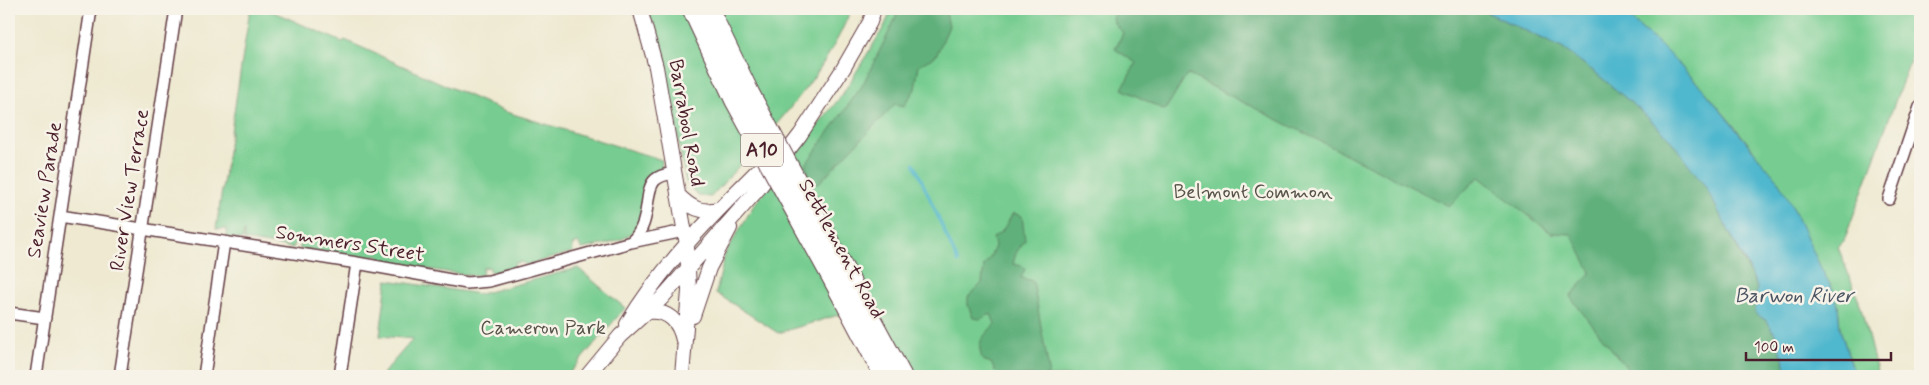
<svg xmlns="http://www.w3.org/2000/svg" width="1929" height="385" font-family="Mynerve,sans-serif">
	<rect width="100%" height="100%" fill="#f7f3e8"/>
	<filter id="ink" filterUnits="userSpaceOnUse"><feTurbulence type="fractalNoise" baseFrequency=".02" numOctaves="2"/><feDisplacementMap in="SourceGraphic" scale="10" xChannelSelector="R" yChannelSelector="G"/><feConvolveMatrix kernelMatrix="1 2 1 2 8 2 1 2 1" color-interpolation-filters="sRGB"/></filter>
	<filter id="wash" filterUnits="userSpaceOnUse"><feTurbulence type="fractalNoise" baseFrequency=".0096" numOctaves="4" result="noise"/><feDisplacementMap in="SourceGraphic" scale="20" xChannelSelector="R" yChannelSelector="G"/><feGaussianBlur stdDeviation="1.12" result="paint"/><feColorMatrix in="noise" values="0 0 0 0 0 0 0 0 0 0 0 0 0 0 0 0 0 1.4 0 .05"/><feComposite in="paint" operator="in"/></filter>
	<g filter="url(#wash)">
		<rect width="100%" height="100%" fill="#eee9d0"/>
		<!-- green -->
		<path fill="#77cd91" stroke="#60765e" d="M250,9H267L342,42L345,40L503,111L659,159L662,160V167L658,172C651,191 644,229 624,238C612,244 596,246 582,249L578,243L572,245L573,252L526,265L521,262L515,263L513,268L494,273L491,272L489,267L483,268L482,275L474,276L379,262V255H374L372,260L300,249V244L295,243L293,248L244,240V231L242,240L226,237L227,229H216Z
			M648,9H851C824,81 761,140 711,197L698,196L686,182L674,116Z
			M892,9H1480L1562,48L1596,73L1641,111L1669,138L1705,186L1748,267L1757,287L1755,304L1774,332L1789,376H908L872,305L778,333L716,293L725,254L754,205L842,95L884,27Z
			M1619,9H1920V34L1844,241L1838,247L1860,304L1878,376H1855L1840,329L1838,305L1833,290L1752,148L1704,90L1659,44Z
			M578,268L625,308L567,376H381L413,339L380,336L387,280L480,294Z"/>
		<!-- forest -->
		<path fill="#61b07b" stroke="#566853" d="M899,9H945L949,26L936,56L919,65L915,89L904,106L895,104L817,185L807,172L806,164L862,86L892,26Z
			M1119,9H1480L1562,48L1596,73L1641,111L1669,138L1706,186L1757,287L1755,304L1756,314L1767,321L1774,332L1790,376H1633L1570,297L1591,272L1571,234L1551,233L1479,177L1449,206L1187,74L1165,110L1122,89L1136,63L1115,49L1123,33L1114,23L1113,17Z
			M1013,213L1022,216L1025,240L1016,253L1013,264L1022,266L1025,269L1021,278L1033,281L1049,371L1047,376H1000L995,371L991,363L983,360C975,342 983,337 995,324L991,314L980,319L973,318L968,305V297L982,283L984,266L990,258L995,246L993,238L1003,230Z"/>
		<!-- water -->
		<path fill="#50b7ce" stroke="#4d6b7c" d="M1480,9H1619L1659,44L1704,90L1778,181L1790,201L1820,266L1833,290L1838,305L1840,329L1855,376H1789L1774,332L1767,321L1756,314L1755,304L1757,287L1748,267L1705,186L1669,138L1641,111L1596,73L1562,48Z"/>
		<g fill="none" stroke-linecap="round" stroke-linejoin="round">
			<!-- stream -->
			<path stroke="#50b7ce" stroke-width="3" d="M914,163L958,262"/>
		</g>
	</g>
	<g filter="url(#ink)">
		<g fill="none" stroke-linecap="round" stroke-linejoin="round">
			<!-- minor casing -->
			<g stroke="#633d44" stroke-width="14">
				<path id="minor" d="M1889,199L1920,107
					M60,216L357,263L467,283L489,281L631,242L684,231
					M631,242C653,223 643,191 655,180C660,175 668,174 674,173
					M9,313L45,318
					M36,376L91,9
					M120,376L176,9
					M204,376L224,242
					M340,376L357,263"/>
			</g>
			<!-- tertiary casing -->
			<g stroke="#633d44" stroke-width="16">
				<path id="tertiary" d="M640,9L656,67L687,245L689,291L682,376
					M678,195C690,207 702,215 720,208
					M648,312C668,310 679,321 683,340
					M693,316L709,268L730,228
					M627,324C665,260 721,207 773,155
					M587,376L620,336L661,299L759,188L800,135L843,69L870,22L874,9"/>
			</g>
			<!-- trunk casing -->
			<g stroke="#633d44" stroke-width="21">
				<path id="trunk" d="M851,282L902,376
					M838,289L884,376"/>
			</g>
			<!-- minor -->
			<use href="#minor" stroke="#fff" stroke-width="11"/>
			<!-- tertiary -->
			<use href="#tertiary" stroke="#fff" stroke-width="14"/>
			<!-- trunk -->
			<use href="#trunk" stroke="#fff" stroke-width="19"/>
			<!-- trunk-bridge casing -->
			<g stroke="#633d44" stroke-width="21" stroke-linecap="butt">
				<path id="trunk-bridge" d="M692,9L735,101L838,289
					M709,9L750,94L851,282"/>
			</g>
			<!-- trunk-bridge -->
			<use href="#trunk-bridge" stroke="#fff" stroke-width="19"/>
		</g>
	</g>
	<g text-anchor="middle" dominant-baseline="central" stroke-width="5" stroke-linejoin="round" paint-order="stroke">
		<!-- shield labels -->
		<rect fill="#f7f3e8" stroke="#7e5f64" stroke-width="1" x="741" y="133.5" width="42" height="33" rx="4"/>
		<g font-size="19" font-weight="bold" fill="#4a1f2b">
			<text x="762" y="150">A10</text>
		</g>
		<!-- street labels -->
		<g font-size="20" fill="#4a1f2b" stroke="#f7f3e8">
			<text transform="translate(686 123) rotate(80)">Barrabool Road</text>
			<text transform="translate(45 190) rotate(-81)">Seaview Parade</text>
			<text transform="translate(130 190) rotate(-81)">River View Terrace</text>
			<text transform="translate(350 244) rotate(9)">Sommers Street</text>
			<text transform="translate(841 249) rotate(61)">Settlement Road</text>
		</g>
		<!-- park labels -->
		<g font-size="20" fill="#58534a" stroke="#f7f3e8">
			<text x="1253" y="192">Belmont Common</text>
			<text x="543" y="328">Cameron Park</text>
		</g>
		<!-- water labels -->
		<g font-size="21" font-style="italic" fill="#4c5464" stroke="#f7f3e8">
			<text x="1794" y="296">Barwon River</text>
		</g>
	</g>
	<!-- margin -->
	<rect width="1929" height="385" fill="none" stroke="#f7f3e8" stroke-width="30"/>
	<!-- scale -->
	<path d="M1746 352v8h145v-8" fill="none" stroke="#4a1f2b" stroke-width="2.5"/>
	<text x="1754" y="352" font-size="15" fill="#4a1f2b" stroke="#f7f3e8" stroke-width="4" paint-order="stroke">100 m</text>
</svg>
